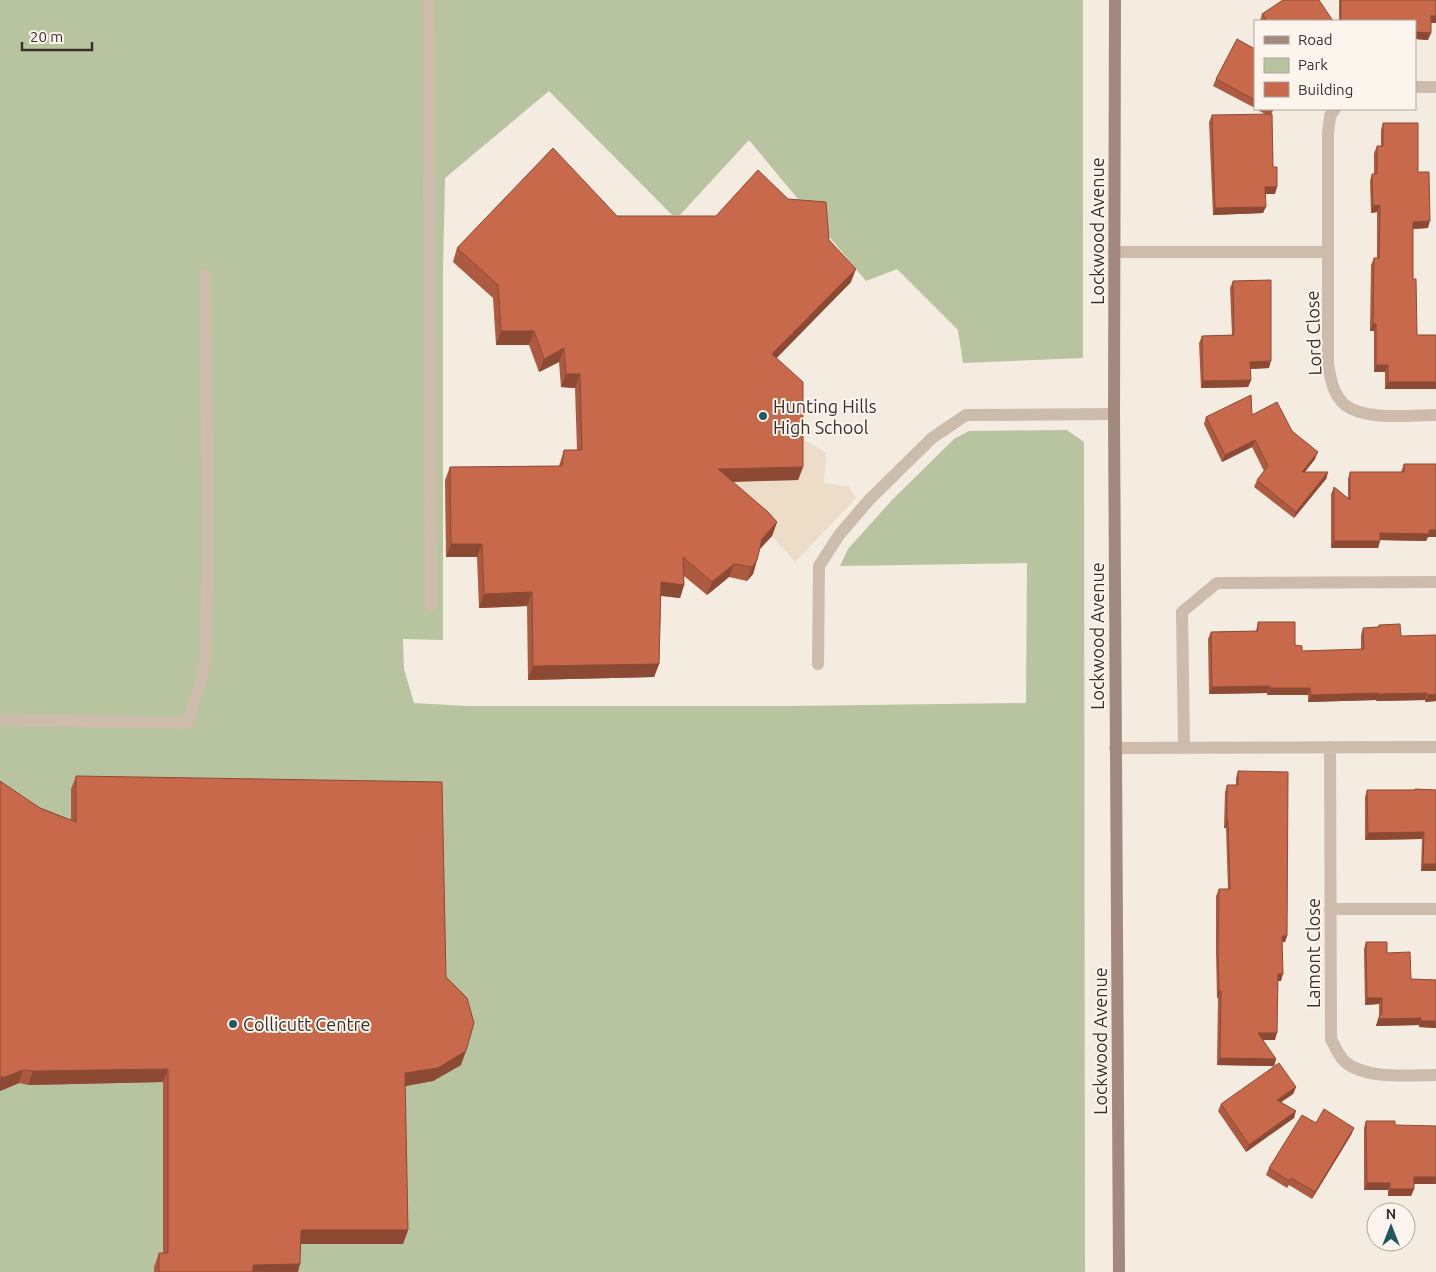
<svg xmlns="http://www.w3.org/2000/svg" width="1436" height="1272" font-family="Ubuntu,sans-serif">
	<rect width="100%" height="100%" fill="#f4ebe1"/>
	<!-- green -->
	<path fill="#b8c4a0" d="M0,0H1083V358L963,363L958,330L897,269L866,281L749,140L680,215H672L549,91L445,178L443,270V640L403,639L404,669L414,703L467,706H791L1026,703L1027,563L840,566L848,549L892,500L954,439L969,431L1067,430L1084,442L1085,1272H0Z"/>
	<!-- plaza -->
	<path fill="#ecdcc8" d="M799,436L826,453L824,483L849,487L856,498L795,562L763,526L733,482L798,480Z"/>
	<g fill="none" stroke-linecap="round" stroke-linejoin="round">
		<!-- lane -->
		<path stroke="#cdbbac" stroke-width="12" d="M428,0L431,606
			M818,664L819,566L839,535L869,500L932,438L966,415L1114,414
			M0,720L188,723C193,702 202,683 205,662L208,545L205,275
			M1184,747L1182,612L1217,583L1436,582
			M1330,909H1436"/>
		<!-- street -->
		<path stroke="#cdbbac" stroke-width="12" d="M1415,87H1436
			M1335,109L1330,116L1328,133V363C1330,377 1333,395 1345,405C1366,421 1410,415 1436,415
			M1114,252H1328
			M1330,747L1331,1039C1335,1047 1339,1056 1345,1062C1367,1080 1410,1075 1436,1075
			M1115,748L1436,747"/>
		<!-- secondary -->
		<path stroke="#a18a7d" stroke-width="12" d="M1115,0L1114,414L1119,1272"/>
	</g>
	<!-- wall -->
	<path fill="#ac5a40" d="M1339,0H1436V23H1431L1428,40L1415,39V21H1339Z
		M1262,14L1333,21H1260Z
		M1255,49V108L1213,86L1216,79Z
		M1256,109H1274L1271,114L1273,167L1275,194H1265L1263,213L1213,215L1209,122L1212,115H1267Z
		M1383,123L1418,172L1428,228L1413,229V279L1417,335L1436,389H1385V372H1374V331H1370L1371,265L1374,258H1377V212L1371,213L1370,181L1372,174H1374V153L1377,146H1381V130Z
		M617,216L829,240L851,282L776,358L803,467L798,480L733,482L777,522L772,536L760,549L753,574L747,581L729,577L707,595L684,576V585L680,598L661,596L659,664L654,677L528,680L527,606L479,608L477,557H446L445,480L450,467L559,466L564,450H577L575,388L561,387L559,362L539,372L529,345H496L493,298L453,262L457,248Z
		M1233,281L1269,368L1250,369L1251,380L1248,387L1201,388L1199,343L1202,336L1232,335L1230,288Z
		M1252,415L1292,431L1315,459L1305,472H1328L1326,479L1294,518L1254,487L1257,480L1264,471L1252,447L1222,462L1204,424L1206,417Z
		M1404,464L1428,537L1426,541L1380,540L1378,548H1331V494L1334,487L1348,498V479L1350,472H1401Z
		M1258,622L1295,645L1302,651L1361,650V635L1363,628L1378,627L1379,625L1401,636L1436,701L1425,702V700L1376,701V700L1308,702V695H1267V693L1209,694L1208,639L1211,632L1256,631Z
		M1238,771L1287,936L1285,942H1282L1281,981H1278L1275,1040H1263L1276,1059L1274,1066L1217,1065L1218,998H1217L1216,953V896L1219,889H1228L1226,828H1224L1225,792L1227,785H1236V778Z
		M76,776L446,977L461,1065L433,1081L405,1086L408,1230L403,1244H301L298,1272H154V1267L159,1253H163V1082L28,1085L19,1083L0,1091L40,808L71,820V789Z
		M1415,789L1436,790V871H1421L1422,839L1365,840V797L1367,790H1415Z
		M1366,942L1387,953L1411,979L1436,980V1028L1419,1027V1025L1376,1026L1379,1017V1004L1365,1005L1364,949Z
		M1296,1087L1293,1094L1281,1102L1294,1118L1246,1152L1218,1111L1221,1104Z
		M1366,1121L1395,1125L1414,1184V1189L1411,1196H1388V1190H1364V1128Z
		M1316,1123L1354,1128L1351,1135L1312,1199L1289,1185L1287,1188L1266,1175L1269,1168Z"/>
	<!-- shaded-wall -->
	<path fill="#8c4a34" d="M1431,16H1436V23H1429Z
		M1415,32L1431,33L1428,40L1415,39Z
		M1265,187H1277L1275,194H1262Z
		M1380,205L1377,212L1371,213L1373,206Z
		M1266,207L1263,213L1213,215L1215,208Z
		M1430,221L1428,228L1411,229L1413,222Z
		M856,269L851,282L767,368L772,354Z
		M1373,324H1376L1374,331H1370Z
		M501,331H534L529,345H496Z
		M564,348L559,362L539,372L544,359Z
		M1271,361L1269,368L1248,369L1250,362Z
		M1376,365H1388L1385,372H1374Z
		M566,374H580L575,388L561,387Z
		M1251,380L1248,387L1201,388L1203,381Z
		M1388,382H1436V389H1385Z
		M1255,440L1252,447L1222,462L1225,455Z
		M1318,452L1315,459L1299,479L1302,472Z
		M803,467L798,480L713,482L718,469Z
		M1328,472L1326,479L1294,518L1296,512Z
		M777,522L772,536L757,552L762,539Z
		M1429,530H1436V537H1428L1426,541L1378,540L1380,533Z
		M1334,541H1380L1378,548H1331Z
		M451,544H482L477,557H446Z
		M757,560L753,574L747,581L752,567Z
		M734,564L729,577L707,595L712,582Z
		M661,582L684,585L680,598L656,595Z
		M532,592L527,606L479,608L484,594Z
		M659,664L654,677L528,680L533,666Z
		M1270,686L1267,693L1209,694L1212,687Z
		M1270,688H1310L1308,695H1267Z
		M1378,693L1376,700L1308,702L1311,695Z
		M1427,693L1425,700L1376,701L1378,694Z
		M1436,694V701L1425,702L1428,695Z
		M1227,821H1228L1226,828H1224Z
		M1424,832L1422,839L1365,840L1368,833Z
		M1423,864H1436V871H1421Z
		M1282,936H1287L1285,942H1280Z
		M1278,974H1283L1281,981H1276Z
		M1219,991H1221L1218,998H1217Z
		M1367,998H1382L1379,1004L1365,1005Z
		M1421,1018L1419,1025L1376,1026L1378,1019Z
		M1421,1021H1436V1028L1419,1027Z
		M1258,1033H1277L1275,1040H1256Z
		M466,1051L461,1065L433,1081L400,1087L405,1073Z
		M1220,1058L1276,1059L1274,1066L1217,1065Z
		M168,1069L163,1082L28,1085L33,1071Z
		M23,1070L19,1083L0,1091V1077Z
		M1296,1087L1293,1094L1274,1107L1277,1100Z
		M1296,1111L1294,1118L1246,1152L1249,1145Z
		M1354,1128L1351,1135L1312,1199L1315,1192Z
		M1414,1177H1436V1184H1411Z
		M1367,1183H1390L1388,1190H1364Z
		M1390,1189H1414L1411,1196H1388Z
		M301,1230H408L403,1244H296Z
		M300,1264L298,1272H250L253,1265Z"/>
	<!-- building -->
	<path fill="#c8694b" stroke="#8c4a34" d="M1283,0H1319L1333,21H1267L1262,14Z
		M1341,0H1436V16H1431V33L1415,32V21H1341Z
		M1237,39L1255,49V100L1216,79Z
		M1272,114L1273,167H1277V187H1265L1266,207L1215,208L1212,115Z
		M1383,123H1418V172H1429L1430,221L1413,222V279H1416L1417,335H1436V382H1388V365H1376V324H1373L1374,258H1379L1380,205L1373,206L1372,174H1377V146H1383Z
		M553,148L617,216H716L758,170L788,199L826,202L829,240L856,269L772,354L803,382V467L718,469L768,512L777,522L762,539L757,560L752,567L734,564L712,582L683,557L684,585L661,582L659,664L533,666L532,592L484,594L482,544H451L450,467L562,466L564,450H582L580,374H566L564,348L544,359L534,331H501L498,285L457,248Z
		M1271,280V361L1250,362L1251,380L1203,381L1202,336L1234,335L1233,281Z
		M1251,395L1252,415L1277,402L1292,431L1318,452L1302,472H1328L1296,512L1257,480L1268,466L1255,440L1225,455L1206,417Z
		M1404,464H1436V530H1429V534L1380,533V541H1334V487L1350,500V472H1404Z
		M1258,622H1295V645L1302,646V651L1364,649L1363,628L1379,627V625L1400,624L1401,636L1436,635V694L1428,695L1427,693L1378,694V693L1311,695L1310,688H1270V686L1212,687L1211,632L1258,631Z
		M1238,771L1288,772L1287,936H1282L1283,974H1278L1277,1033H1258L1276,1059L1220,1058L1221,991H1219L1218,946L1219,889H1230L1228,821H1227V785H1238Z
		M76,776L442,782L446,977L467,998L474,1023L466,1051L438,1068L405,1073L408,1230H301L300,1264L253,1265V1272H159V1253H168V1069L33,1071L23,1070L5,1077H0V781L40,808L76,822Z
		M1415,789L1436,790V864H1423L1424,832L1368,833L1367,790H1415Z
		M1366,942H1387V953L1410,952L1411,979L1436,980V1021H1421V1018L1378,1019L1382,1013V998H1367Z
		M1279,1063L1296,1087L1277,1100L1296,1111L1249,1145L1221,1104Z
		M1324,1109L1354,1128L1315,1192L1291,1178L1289,1181L1269,1168L1302,1115L1316,1123Z
		M1366,1121H1395V1125L1436,1126V1177H1414V1189H1390V1183H1367Z"/>
	<!-- markers -->
	<g fill="#1f5a5e" stroke="#fbf5ee" stroke-width="2">
		<circle cx="763" cy="416" r="5"/>
		<circle cx="233" cy="1024" r="5"/>
	</g>
	<g text-anchor="middle" dominant-baseline="central" stroke-width="4" stroke-linejoin="round" paint-order="stroke">
		<!-- street labels -->
		<g font-size="18" fill="#3b302b" stroke="#fbf5ee">
			<text transform="translate(1097 231) rotate(-90)">Lockwood Avenue</text>
			<text transform="translate(1313 333) rotate(-92)">Lord Close</text>
			<text transform="translate(1097 636) rotate(-90)">Lockwood Avenue</text>
			<text transform="translate(1313 953) rotate(-90)">Lamont Close</text>
			<text transform="translate(1100 1041) rotate(-90)">Lockwood Avenue</text>
		</g>
		<!-- poi labels -->
		<g font-size="18" fill="#3b302b" stroke="#fbf5ee" text-anchor="start">
			<text x="773" y="406">Hunting Hills<tspan x="773" dy="21">High School</tspan></text>
			<text x="243" y="1024">Collicutt Centre</text>
		</g>
	</g>
	<!-- legend -->
	<rect x="1254" y="20" width="162" height="90" fill="#fbf5ee" stroke="#aea6a0"/>
	<rect x="1264" y="36" width="25" height="8" fill="#a18a7d" stroke="#aea6a0"/>
	<text x="1298" y="45" font-size="15" fill="#3b302b">Road</text>
	<rect x="1264" y="58" width="25" height="15" fill="#b8c4a0" stroke="#aea6a0"/>
	<text x="1298" y="70" font-size="15" fill="#3b302b">Park</text>
	<rect x="1264" y="82" width="25" height="15" fill="#c8694b" stroke="#aea6a0"/>
	<text x="1298" y="95" font-size="15" fill="#3b302b">Building</text>
	<!-- north arrow -->
	<g transform="translate(1391 1227)"><circle r="24" fill="#fbf5ee" stroke="#aea6a0"/>
	<path d="M0-4L9 19L0 12L-9 19Z" fill="#1f5a5e"/>
	<text y="-8" font-size="14" font-weight="bold" text-anchor="middle" fill="#3b302b">N</text>
	</g>
	<!-- scale -->
	<path d="M22 42v8h70v-8" fill="none" stroke="#3b302b" stroke-width="2.5"/>
	<text x="30" y="42" font-size="15" fill="#3b302b" stroke="#fbf5ee" stroke-width="4" paint-order="stroke">20 m</text>
</svg>
